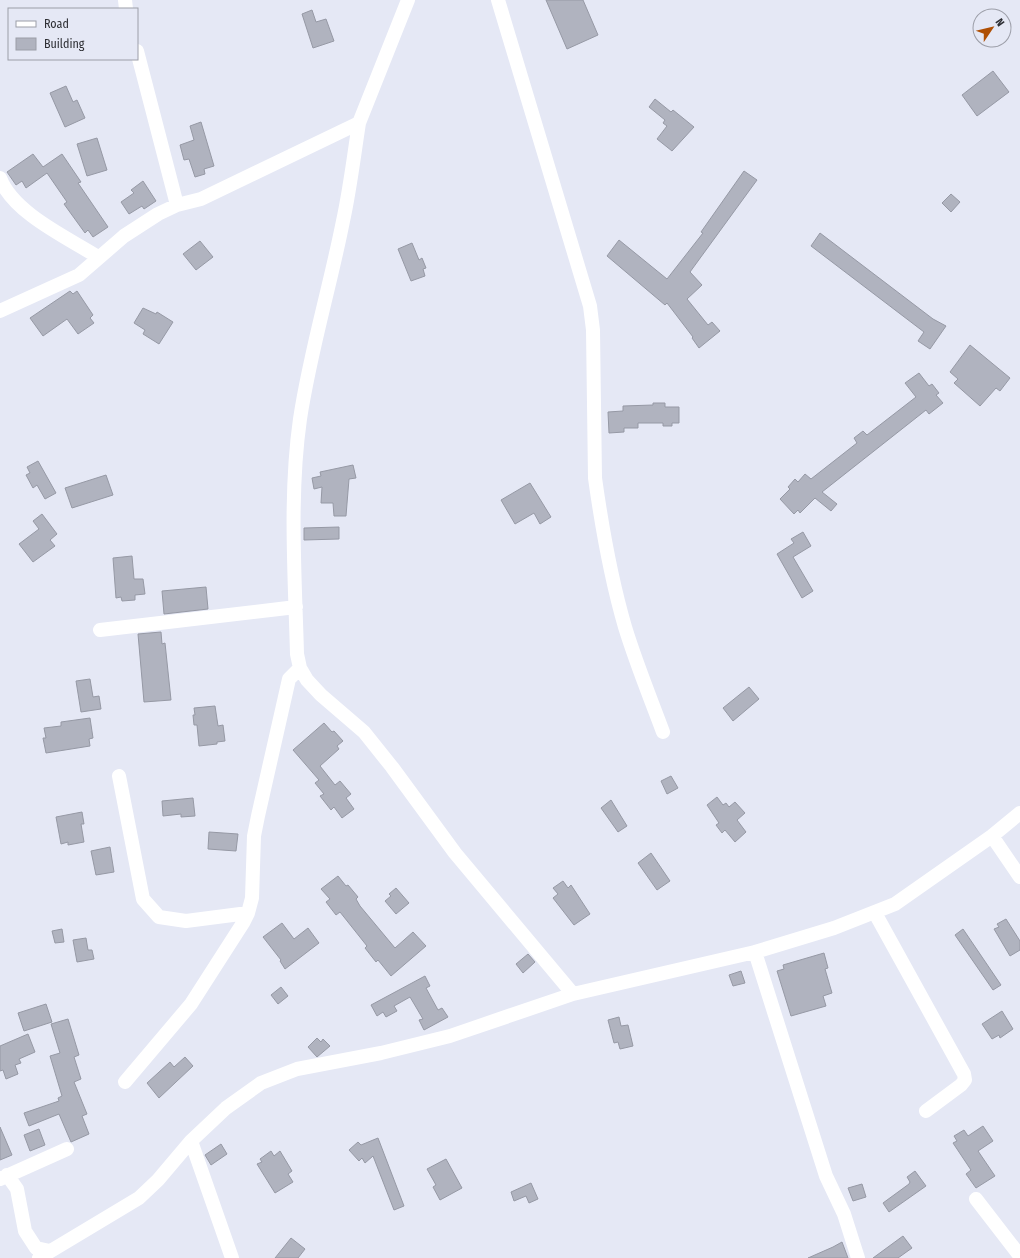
<svg xmlns="http://www.w3.org/2000/svg" width="1020" height="1258" font-family="'Fira Sans Condensed',sans-serif">
	<rect width="100%" height="100%" fill="#e5e8f5"/>
	<!-- building -->
	<path fill="#b0b3bf" stroke="#9699a5" d="M546,0H583L598,35L567,49Z
		M312,10L316,22L326,19L334,41L313,48L302,14Z
		M993,71L1009,92L977,116L962,95Z
		M66,86L73,102L77,100L85,118L65,127L50,93Z
		M655,99L671,112L673,110L694,127L672,151L657,139L667,126L663,123L665,120L649,107Z
		M201,122L214,166L204,169L205,174L195,177L189,159L184,160L180,145L194,140L190,126Z
		M97,138L107,170L87,176L77,144Z
		M33,154L43,167L62,154L81,182L78,183L108,227L93,237L88,230L85,233L64,204L67,202L47,173L26,188L22,181L16,185L7,172Z
		M744,171L757,180L690,272L702,285L687,299L708,325L712,322L720,331L699,348L692,338L693,337L667,303L665,305L607,256L619,240L667,279L703,233L701,232Z
		M143,181L156,201L144,209L142,206L129,214L121,202L134,193L131,190Z
		M951,194L960,202L951,212L942,203Z
		M820,233L933,319L946,326L930,349L918,341L924,332L811,246Z
		M200,241L213,257L196,270L183,254Z
		M412,243L419,260L422,258L426,268L423,269L425,276L411,281L398,249Z
		M70,291L73,294L77,291L93,315L90,318L94,323L78,334L67,319L43,336L30,318Z
		M143,308L156,314L157,312L173,322L159,344L143,334L145,330L134,323Z
		M970,345L1010,378L1000,391L996,388L980,406L954,383L958,379L950,372Z
		M919,373L929,386L932,384L939,393L936,395L943,403L929,414L926,410L822,492L837,504L831,511L815,498L800,513L798,510L794,514L780,499L790,489L788,487L795,479L798,482L805,474L811,479L857,443L854,438L863,431L867,435L916,397L905,383Z
		M653,403H665V407H679V423H672V426H663V423H638V428H624V432L609,433L608,412L623,411V406L653,405Z
		M38,461L56,493L45,499L37,485L33,488L26,475L30,473L27,467Z
		M353,465L356,478L349,479L346,516H334L333,503H321L322,487L314,489L312,478L321,476L320,472Z
		M106,475L113,495L72,508L65,488Z
		M530,483L551,517L540,524L534,513L515,524L501,500Z
		M42,514L57,534L50,540L55,546L33,562L19,544L39,529L33,521Z
		M339,527V539L304,540V528Z
		M803,532L811,546L793,557L813,591L802,598L777,554L794,543L791,539Z
		M132,556L134,579H143L145,594L135,595V600L122,601L121,597L116,598L113,558Z
		M206,587L208,609L164,614L162,591Z
		M161,632L162,644L165,643L171,700L144,702L138,634Z
		M90,679L93,697L99,696L101,709L81,712L76,681Z
		M749,687L759,699L733,721L723,708Z
		M215,706L218,726L223,725L225,741L217,742V744L199,746L197,725H194L193,715H195L194,708Z
		M90,718L93,738L89,739L90,746L46,753L43,738H46L44,728L61,726V722Z
		M324,723L332,732L334,731L343,741L337,746L339,749L320,766L335,785L340,781L351,794L346,798L354,809L342,818L334,807L331,810L320,796L324,794L315,783L319,780L293,750Z
		M671,776L678,788L667,794L661,781Z
		M717,797L723,805L726,803L729,807L735,802L745,813L737,820L746,832L735,842L725,830L722,833L716,825L719,823L707,805Z
		M193,798L195,816L181,817V814L163,816L162,801Z
		M611,800L627,826L618,832L601,808Z
		M82,812L84,824H81L84,842L68,845V842L61,844L56,817Z
		M209,832L238,834L236,851L208,849Z
		M110,847L114,872L96,875L91,851Z
		M651,853L670,881L657,890L638,863Z
		M338,876L346,886L348,885L358,897L356,899L360,906L395,948L413,932L426,946L391,976L378,960L376,962L365,948L367,946L340,912L336,915L326,902L330,899L321,889Z
		M563,881L568,888L571,885L590,914L574,925L553,898L558,894L553,888Z
		M396,888L409,903L396,914L385,901L391,896L389,894Z
		M1006,919L1020,941V950L1010,956L994,929L999,927L997,924Z
		M282,923L294,939L308,928L319,943L285,969L280,961L281,960L263,937Z
		M62,929L64,942L55,943L52,931Z
		M963,929L1001,985L993,990L955,935Z
		M86,938L88,950H92L94,959L77,962L73,940Z
		M824,953L828,968L825,969L832,993L823,996L826,1006L791,1016L777,971L784,969L783,965Z
		M528,954L535,962L523,973L516,964Z
		M741,971L745,983L733,986L729,975Z
		M425,976L430,986L426,988L438,1010L442,1008L448,1017L424,1030L419,1020L423,1019L410,997L394,1006L397,1011L386,1017L383,1012L377,1016L371,1005Z
		M281,987L288,996L278,1004L271,995Z
		M46,1004L52,1022L24,1031L18,1013Z
		M1002,1011L1013,1029L1000,1038L999,1035L992,1039L982,1024Z
		M619,1017L621,1026L628,1025L633,1046L620,1049L618,1042L614,1043L608,1020Z
		M68,1019L79,1055L74,1057L81,1079L74,1082L87,1114L82,1116L89,1134L71,1142L59,1114L29,1126L24,1113L59,1101L58,1098L62,1096L50,1056L60,1053L51,1024Z
		M28,1034L35,1052L19,1059L21,1063L15,1065L18,1074L6,1079L3,1070L0,1071V1046Z
		M317,1038L321,1042L323,1039L330,1046L317,1057L308,1047Z
		M185,1057L193,1066L159,1098L147,1083L170,1062L174,1067Z
		M983,1126L993,1141L978,1151L995,1176L976,1188L966,1174L971,1170L953,1143L957,1141L954,1136L964,1130L968,1136Z
		M0,1127L12,1155L0,1160Z
		M39,1129L45,1145L30,1151L24,1135Z
		M378,1138L404,1206L394,1210L373,1156L365,1163L362,1158L359,1161L349,1150L358,1142L361,1145Z
		M221,1144L227,1154L211,1165L205,1155Z
		M271,1151L274,1156L280,1151L292,1171L288,1174L293,1182L275,1193L257,1164L262,1162L260,1159Z
		M446,1159L462,1188L440,1200L433,1187L436,1185L427,1169Z
		M915,1171L926,1186L889,1212L883,1203L909,1184L910,1182L907,1177Z
		M531,1183L538,1199L529,1203L526,1196L514,1201L511,1192Z
		M862,1184L866,1197L853,1201L848,1188Z
		M903,1236L912,1248L898,1258H873Z
		M291,1238L305,1249L298,1258H275Z
		M842,1242L848,1258H808L833,1247Z"/>
	<g fill="none" stroke-linecap="round" stroke-linejoin="round">
		<!-- street -->
		<path stroke="#fff" stroke-width="14" d="M125,0L126,9
			M498,0L590,306L593,330L595,478C602,528 611,579 625,627C636,663 650,697 663,732
			M137,51L177,205
			M359,123C354,155 350,189 343,221C330,287 310,352 300,419C289,496 295,577 297,654L300,668L307,680L321,695L364,732L392,767L455,853L573,994
			M0,178C13,213 68,238 98,257
			M0,311L79,275L124,236L158,214L177,205L201,199L359,123L408,0
			M100,630L296,607
			M119,776L143,899L159,917L186,921L248,913
			M992,836L1020,877
			M875,913L964,1074L965,1080L961,1085L926,1111
			M755,952L826,1176L844,1214L858,1258
			M125,1082L191,1004L243,923L248,913L252,898L254,836L258,816L289,679L300,668
			M191,1141L232,1258
			M7,1175L17,1189L25,1231L36,1248L50,1251
			M0,1179L67,1149
			M976,1199L1020,1256
			M39,1258L139,1198L158,1180L191,1141L226,1108L261,1083L297,1069L381,1053L450,1036L573,994L755,952L834,928L895,904L992,836L1020,813"/>
	</g>
	<!-- legend -->
	<rect x="8" y="8" width="130" height="52" fill="#e5e8f5" stroke="#9c9ea8"/>
	<rect x="16" y="21" width="20" height="6" fill="#ffffff" stroke="#9c9ea8"/>
	<text x="44" y="28" font-size="12" fill="#2e2f34">Road</text>
	<rect x="16" y="38" width="20" height="12" fill="#b0b3bf" stroke="#9c9ea8"/>
	<text x="44" y="48" font-size="12" fill="#2e2f34">Building</text>
	<!-- north arrow -->
	<g transform="translate(992 28) rotate(55)"><circle r="19" fill="#e5e8f5" stroke="#9c9ea8"/>
	<path d="M0-3L7 15L0 10L-7 15Z" fill="#af4f04"/>
	<text y="-6" font-size="11" font-weight="bold" text-anchor="middle" fill="#2e2f34">N</text>
	</g>
</svg>
